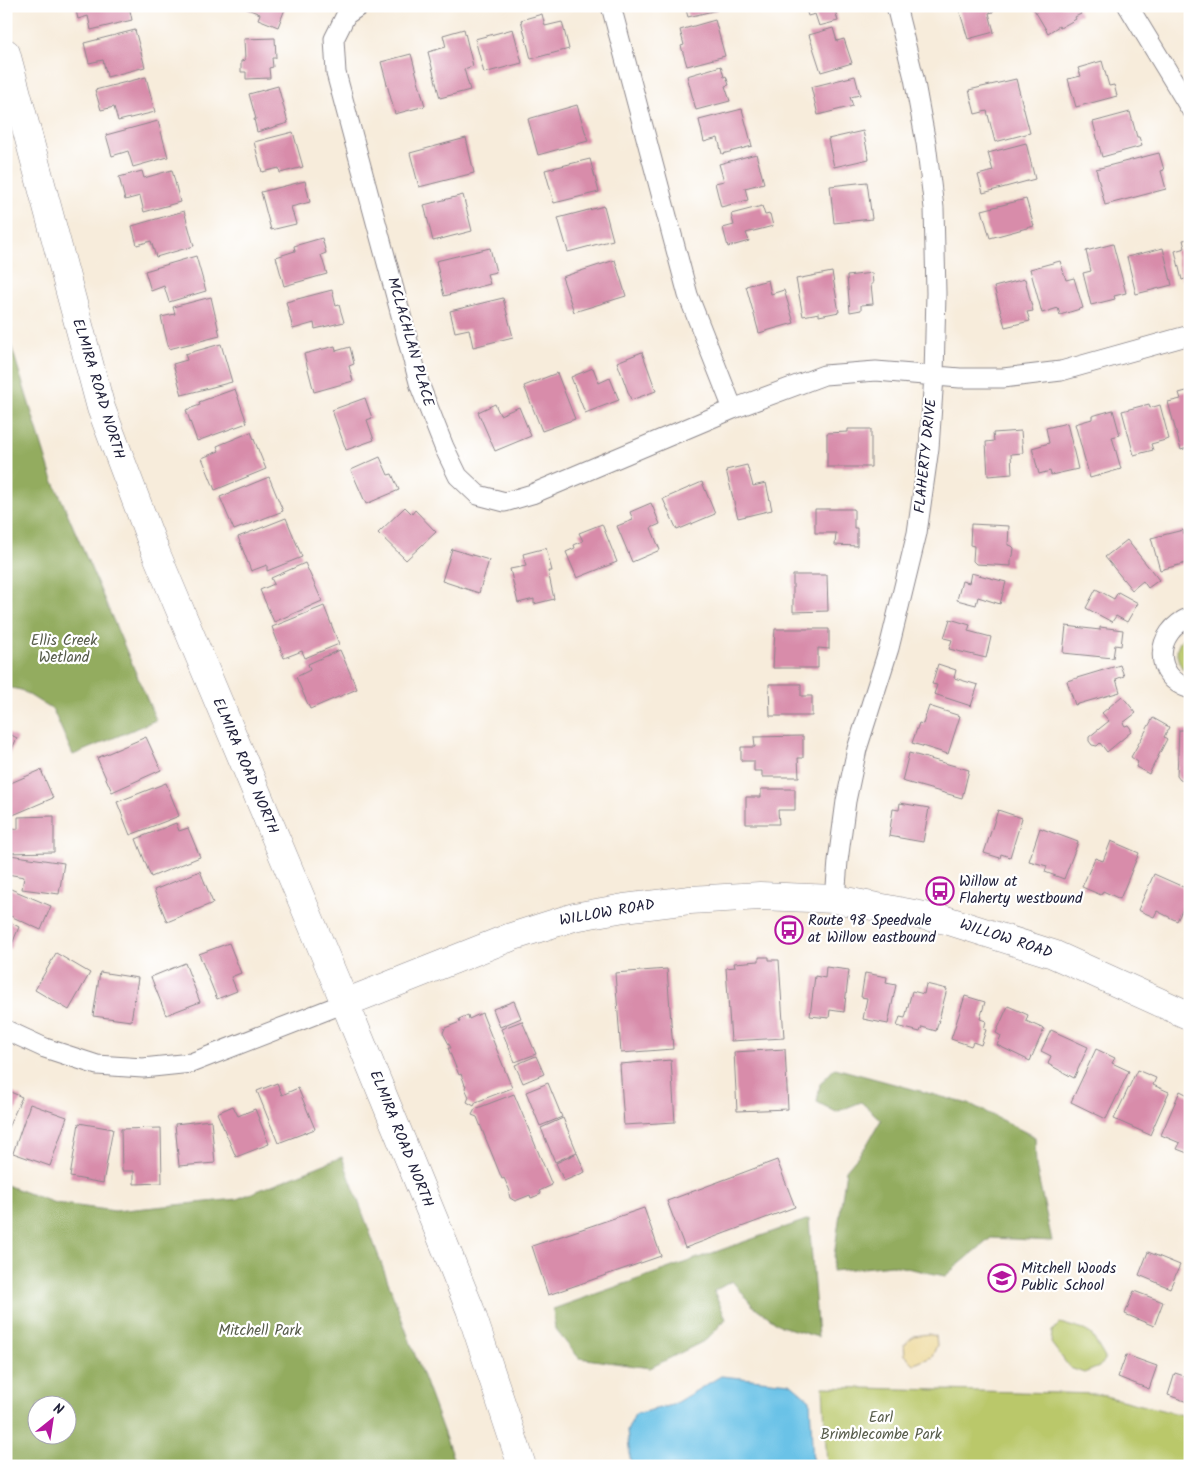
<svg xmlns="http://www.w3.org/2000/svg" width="1196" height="1472" font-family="Kalam,sans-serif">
	<rect width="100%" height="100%" fill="#fff"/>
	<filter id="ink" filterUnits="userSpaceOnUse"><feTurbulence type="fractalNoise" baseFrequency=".02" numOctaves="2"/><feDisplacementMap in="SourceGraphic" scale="10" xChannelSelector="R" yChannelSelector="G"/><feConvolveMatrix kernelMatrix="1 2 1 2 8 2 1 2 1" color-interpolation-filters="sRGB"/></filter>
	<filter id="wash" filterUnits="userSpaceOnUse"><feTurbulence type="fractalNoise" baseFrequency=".0096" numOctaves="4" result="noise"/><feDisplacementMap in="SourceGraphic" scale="20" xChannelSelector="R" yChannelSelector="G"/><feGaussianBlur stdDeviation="1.12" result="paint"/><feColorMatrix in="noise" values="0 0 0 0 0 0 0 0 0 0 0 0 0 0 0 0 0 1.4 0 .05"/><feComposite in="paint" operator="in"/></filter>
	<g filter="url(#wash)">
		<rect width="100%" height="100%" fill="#f7ecdb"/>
		<!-- green -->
		<path fill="#bac86a" stroke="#6e7552" d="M1190,631V673L1182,668C1174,652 1175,643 1190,631Z
			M1060,1323L1084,1330L1091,1334L1105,1358L1099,1367L1084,1373L1070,1368L1051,1343L1052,1331Z
			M823,1387L1097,1394L1190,1417V1466H827Z"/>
		<!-- forest -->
		<path fill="#93ac5e" stroke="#5a674c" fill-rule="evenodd" d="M6,329L51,475L156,720L73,755L53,710L21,690L6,687Z
			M835,1068L972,1105L1035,1137L1036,1167L1052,1241L991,1238L945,1276L892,1265L832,1271L846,1170L866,1146L881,1120L861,1102L836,1112L817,1102L820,1084Z
			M342,1157L456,1466H6V1185L55,1203L115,1211L237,1199ZM38,1404H68V1434H38Z
			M809,1219L818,1337L781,1326L752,1305L732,1281L714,1291L726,1319L706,1340L650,1368L579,1358L555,1329L553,1309Z"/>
		<!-- sand -->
		<path fill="#eeda9e" stroke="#887e6c" d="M928,1334L936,1336L937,1345L932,1357L914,1364L905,1355L904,1344L914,1336Z"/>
		<!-- water -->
		<path fill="#6ac2e7" stroke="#467291" d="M721,1376L790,1383L810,1400L813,1466H631L627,1431L635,1414L672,1405Z"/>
		<g id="blocks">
			<!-- building -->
			<path fill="#d88caa" d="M75,6H129L132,20L91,30L88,16L78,19Z
				M240,6H281L285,9L278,27L258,19L260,14Z
				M685,6H716L717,10L688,17Z
				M805,6H834L838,21L819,26L815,14L808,16Z
				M958,6H992L993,12L989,13L994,32L968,39Z
				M1032,6H1076L1081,14L1075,17L1076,19L1060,28L1059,26L1048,33Z
				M542,14L545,26L562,22L569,49L531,59L521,20Z
				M715,20L725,56L687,66L681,46L684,45L680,30Z
				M833,28L837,41L844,39L852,63L821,72L809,35Z
				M464,29L473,66L464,69L470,90L440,98L428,52L446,47L443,35Z
				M513,29L522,63L484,73L475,39Z
				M135,30L145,67L107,77L103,60L89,63L84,43Z
				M275,38L276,58H272L273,67L269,68L270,78L246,79V72H241V61L245,60L244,39Z
				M411,54L425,106L395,114L381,62Z
				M1102,61L1109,86L1114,85L1117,96L1076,107L1068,79L1081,76L1078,68Z
				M721,66L724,77L726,76L729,85L725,86L730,101L696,110L687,76Z
				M855,76L860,95L850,97L853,106L818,115L811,87Z
				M146,77L155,112L118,121L114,107L101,110L95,90Z
				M1016,79L1030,133L995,142L987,111L975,114L969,90Z
				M278,86L288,123L257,132L254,119H256L249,94Z
				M577,105L588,141L538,155L528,119Z
				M742,109L752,146L722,154L718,138L704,142L699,120Z
				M1130,112L1137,137H1139L1142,146L1102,157L1093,122Z
				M158,121L168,157L133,167L128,151L112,156L106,135Z
				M863,131L869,159L834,167L828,139Z
				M293,132L303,167L280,173L279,168L262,172L254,142Z
				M466,138L474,173L419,187L410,153Z
				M1026,143L1035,179L983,193L978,175L993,171L988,153Z
				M1159,153L1164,170L1161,171L1166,189L1105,205L1096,169Z
				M756,154L764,183L745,188L748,200L721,207L715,183L724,181L719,164Z
				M590,159L599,192L554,203L545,170Z
				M172,170L180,202L144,212L140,196L125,200L119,177L142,171L144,178Z
				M305,181L310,202L291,207L296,224L271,230L261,192Z
				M867,182L872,219L834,223L830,186Z
				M463,195L472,231L433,241L424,205Z
				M1026,199L1034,226L990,238L982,210Z
				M604,206L613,240L568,252L558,218Z
				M762,206L765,215L770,214L773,226L746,233L749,241L728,247L723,228L734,225L731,214Z
				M184,211L194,246L156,257L151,241L137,245L132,226Z
				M322,238L326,253L321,255L327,274L284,286L276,257L295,251L294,246Z
				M1190,239V283L1188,278L1182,280L1175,251L1185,248L1183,240Z
				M1113,244L1126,293L1114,296L1115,299L1091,305L1083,273L1091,271L1086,251Z
				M490,248L496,272L487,274L490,284L444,296L436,261Z
				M1163,248L1172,285L1136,294L1127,257Z
				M196,256L206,291L169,302L164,286L151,291L145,271Z
				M615,260L626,296L574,312L562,277Z
				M1060,261L1066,280L1074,278L1083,308L1060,315L1058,308L1042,313L1030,269Z
				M832,272L839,312L819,316V313L803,316L796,279Z
				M872,273L873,284H871L873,304L861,305V310L850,312L847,276Z
				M1025,279L1033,311L1027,312L1030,321L1005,327L994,287Z
				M768,280L771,294L784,290L794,323L759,333L746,286Z
				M332,290L336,306L339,305L344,322L315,329L314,323L293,329L286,302Z
				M211,297L220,336L169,349L161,317L175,314L173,307Z
				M503,298L513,337L473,347L469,329L455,332L450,311Z
				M221,344L232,382L182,395L173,364L187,360L185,354Z
				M335,346L336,351L350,347L354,364L349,366L353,381L314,392L304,354Z
				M642,352L656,391L631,400L617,362Z
				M593,368L599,383L610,378L619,400L585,413L571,377Z
				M557,373L575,419L542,431L524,386Z
				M235,389L247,423L197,441L186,410L200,405L199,402Z
				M1190,390V447L1181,450L1168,402L1181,399L1179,393Z
				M365,398L372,418L367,420L374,440L346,450L332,410Z
				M495,404L500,415L519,407L531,436L495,451L478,412Z
				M1149,404L1150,408L1160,405L1169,439L1151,444L1153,450L1134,455L1122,411Z
				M1113,410L1120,435L1112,437L1121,469L1090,478L1075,424L1092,419V416Z
				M1067,423L1078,469L1051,475L1050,471L1039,474L1032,448L1049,443L1046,428Z
				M848,429H871V467H827V433L848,432Z
				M1021,431L1023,453L1011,454L1012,474L988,476L986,442L994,441L993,433Z
				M251,432L266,469L215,490L202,458L219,451L217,446Z
				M380,457L388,475L392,474L399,490L366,504L351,470Z
				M747,465L753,486L766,483L772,510L738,518L726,470Z
				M269,477L283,511L234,530L220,497Z
				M702,482L715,514L677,530L663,499Z
				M651,503L660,524L651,528L660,550L632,562L617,526L633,520L630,512Z
				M405,507L412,514L415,510L436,532L406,560L378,533Z
				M815,509H854V528H857V546L835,545L836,533H815Z
				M286,518L302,557L267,571V565L251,571L238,537Z
				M602,524L617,562L577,578L566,552L575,548L574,545L583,541L579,533Z
				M971,524L1009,526L1008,545L1012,546L1014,548L1013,556L1011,558V566L976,564L973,561L974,546L970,545Z
				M1183,530L1190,556V562L1160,570L1151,538Z
				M1127,540L1159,580L1148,588L1143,581L1132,590L1105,557Z
				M546,548L552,571H548L554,599L534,604V599L518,603L510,569L526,566L523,554Z
				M452,549L489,560L479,593L442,581Z
				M305,563L322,601L274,622L260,590L274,584L271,578Z
				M971,573L1006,582L1000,604L978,597L976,605L957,600L962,581L969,583Z
				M793,575H827L828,611L793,612Z
				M1096,589L1114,599L1118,592L1138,603L1127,622L1116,616L1112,622L1086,608Z
				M324,606L339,644L305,658L302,651L284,658L272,627Z
				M950,619L970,625L968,631L991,637L986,658L949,649L952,640L944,638Z
				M1066,626L1100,630V627L1123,630L1121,646L1115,645L1113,658L1063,653Z
				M775,629H829V649L818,648V668H773Z
				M340,650L357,689L310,709L296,677L310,670L308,664Z
				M938,664L956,670L954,678L978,685L971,706L934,694L937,685L932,684Z
				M1120,665L1124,676L1116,679L1120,692L1075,705L1067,681Z
				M769,684H801V696H812V716H770Z
				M1122,696L1136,713L1123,723L1125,726L1128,725L1131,729V732L1107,752L1100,743L1097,746L1092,745L1089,741V737L1109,721L1102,713Z
				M929,706L960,716L948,754L912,743L919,723L923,724Z
				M1153,718L1169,727L1164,737L1167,739L1149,774L1136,767L1138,762L1131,757Z
				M1179,730H1190V775L1186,781L1180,780L1177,776Z
				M6,732L17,738L6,761Z
				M803,736V758H798L799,777H762V771H754V761H741V747H755L754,737Z
				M146,737L161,770L112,792L97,758Z
				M909,753L969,770L962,798L902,781Z
				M41,770L53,798L6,818V785Z
				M166,783L179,816L130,835L117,802Z
				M761,789H795V810H778L779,824H746V797H761Z
				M900,803L929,808L923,842L889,836L893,809L899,810Z
				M998,810L1022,818L1010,857L1001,854L1000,858L984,853Z
				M54,816V852L6,853V830L18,829V817Z
				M176,823L179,831L188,828L200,857L151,877L136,839Z
				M1040,828L1078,842L1064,879L1045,872L1047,866L1029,861Z
				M1111,841L1139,853L1120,899L1103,891L1101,895L1082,887L1095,858L1103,861Z
				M10,855L64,863L59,894L22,889L24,877L7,874Z
				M200,871L213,903L167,922L154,890Z
				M1154,874L1190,890V894L1177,921L1157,911L1154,917L1138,910Z
				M6,887L51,906L41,930L6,914Z
				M6,920L19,927L10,949L6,947Z
				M229,943L241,973L231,977L237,991L217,999L199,954Z
				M56,953L90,973L69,1010L35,990Z
				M759,957H769V960H779L784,1038L731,1041L726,968L735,967L734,963L759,961Z
				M185,963L200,1002L166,1015L151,977Z
				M826,967L849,970L844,1012L830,1010L829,1018L810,1016L815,976L825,978Z
				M667,969L673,1049L621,1053L615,973Z
				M100,972L138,978L131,1021L93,1016Z
				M865,973L887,977L886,983L896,985L888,1024L863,1019L867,998L861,997Z
				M926,984L947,989L936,1031L922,1027L920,1032L897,1026L900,1017L905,1018L912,991L924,994Z
				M965,996L985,1002L980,1019L986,1021L984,1029L986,1030L981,1045L973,1042L971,1046L951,1039Z
				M514,1001L521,1018L500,1027L493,1009Z
				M1008,1006L1028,1015L1026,1021L1044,1029L1030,1061L997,1045L1001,1036L996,1033Z
				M482,1013L512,1088L476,1102L474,1106L467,1102L469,1097L465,1088L466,1085H465L461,1074L459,1075L448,1048H451L443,1033L445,1028L460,1022L459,1019L468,1015L469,1019Z
				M522,1021L536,1054L515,1062L501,1029Z
				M1051,1030L1088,1047L1074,1078L1048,1064L1051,1056L1041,1051Z
				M785,1049L788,1109L737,1111L734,1052Z
				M1096,1049L1115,1058L1112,1063L1129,1071L1106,1119L1071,1102Z
				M536,1056L544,1074L523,1083L515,1065Z
				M671,1060L675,1122L624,1125L620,1064Z
				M1137,1070L1156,1078L1153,1085L1169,1092L1150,1135L1114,1119Z
				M277,1083L282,1095L298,1088L315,1129L278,1143L257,1091Z
				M548,1083L562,1117L540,1126L526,1092Z
				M6,1090L22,1097L6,1132Z
				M1180,1091L1190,1096V1154L1177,1149L1180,1143L1161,1135Z
				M514,1094L552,1185L539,1191L541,1194L531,1198L530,1195L515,1201L510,1198L509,1194L510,1191L504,1178L502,1179L477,1117L472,1115L475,1109Z
				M30,1104L67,1117L50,1166L13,1153Z
				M233,1106L238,1116L255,1109L269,1144L236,1157L217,1113Z
				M563,1118L577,1152L555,1162L541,1128Z
				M211,1120L215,1163L179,1166L175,1124Z
				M79,1123L113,1129L103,1183L70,1177Z
				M161,1128L162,1183L134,1184V1171H122L121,1129Z
				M577,1153L585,1172L564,1181L556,1163Z
				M777,1160L795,1207L685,1248L667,1201Z
				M644,1208L661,1256L548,1295L532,1246Z
				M1148,1252L1180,1265L1170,1288L1139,1275Z
				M1134,1291L1163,1302L1154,1326L1125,1314Z
				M1126,1355L1157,1366L1149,1389L1118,1377Z
				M1175,1373L1190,1378V1403L1168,1395Z"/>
		</g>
	</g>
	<g filter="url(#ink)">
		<use href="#blocks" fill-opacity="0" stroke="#8c878b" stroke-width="1"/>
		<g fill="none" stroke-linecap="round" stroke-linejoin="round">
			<!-- street casing -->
			<g stroke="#8c878b" stroke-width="21">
				<path id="street" d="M359,6L346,15L334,39L336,73L420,386L444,447L458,476L478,495L505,502L532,494L733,409L824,375L876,371L960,378H1003L1061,371L1190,335
					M611,6L688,295L733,409
					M1128,6L1190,108
					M1190,617C1154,632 1152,677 1190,689
					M835,899L838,861L846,801L857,749L889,648L917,533L929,448L934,376L936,293L934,208L926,143L914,78L896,6
					M6,1030L45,1048L97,1065L143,1068L191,1063L345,1003"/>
			</g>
			<!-- secondary casing -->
			<g stroke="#8c878b" stroke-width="29">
				<path id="secondary" d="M6,53L101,408L156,553L345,1003L446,1249L470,1309L522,1466
					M345,1003L511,937L574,917L624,908L690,900L760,896L835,899L946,920L1053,954L1190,1016"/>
			</g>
			<!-- street -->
			<use href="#street" stroke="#fff" stroke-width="19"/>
			<!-- secondary -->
			<use href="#secondary" stroke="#fff" stroke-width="28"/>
		</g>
	</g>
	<!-- icons -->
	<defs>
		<g id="bus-ring" transform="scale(1.4375)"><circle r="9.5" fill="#fff" stroke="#b5179e" stroke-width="1.5"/><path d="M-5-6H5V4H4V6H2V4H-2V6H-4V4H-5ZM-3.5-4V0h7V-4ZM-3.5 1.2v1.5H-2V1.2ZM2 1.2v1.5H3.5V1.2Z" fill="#b5179e"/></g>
		<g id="school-ring" transform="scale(1.4375)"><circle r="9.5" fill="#fff" stroke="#b5179e" stroke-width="1.5"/><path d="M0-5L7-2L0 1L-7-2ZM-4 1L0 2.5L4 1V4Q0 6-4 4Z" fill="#b5179e"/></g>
	</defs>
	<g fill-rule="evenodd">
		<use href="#bus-ring" x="940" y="891"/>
		<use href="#bus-ring" x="789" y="930"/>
		<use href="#school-ring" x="1002" y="1278"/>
	</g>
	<g text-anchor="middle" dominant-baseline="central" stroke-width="4.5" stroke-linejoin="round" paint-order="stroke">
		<!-- street labels -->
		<g font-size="15" fill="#22223b" stroke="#fff">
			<text transform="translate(410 342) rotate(74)">MCLACHLAN PLACE</text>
			<text transform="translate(98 389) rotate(73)">ELMIRA ROAD NORTH</text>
			<text transform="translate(926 456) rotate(-84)">FLAHERTY DRIVE</text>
			<text transform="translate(245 766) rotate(67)">ELMIRA ROAD NORTH</text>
			<text transform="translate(607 913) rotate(-10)">WILLOW ROAD</text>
			<text transform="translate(1006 939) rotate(18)">WILLOW ROAD</text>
			<text transform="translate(401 1139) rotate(68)">ELMIRA ROAD NORTH</text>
		</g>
		<!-- park labels -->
		<g font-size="15" fill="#575c4b" stroke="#fff">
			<text x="64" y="641">Ellis Creek<tspan x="64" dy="17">Wetland</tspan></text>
			<text x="260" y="1331">Mitchell Park</text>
			<text x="881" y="1418">Earl<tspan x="881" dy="17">Brimblecombe Park</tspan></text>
		</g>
		<!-- poi labels -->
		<g font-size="15" fill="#22223b" stroke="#fff" text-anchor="start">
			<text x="959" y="882">Willow at<tspan x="959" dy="17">Flaherty westbound</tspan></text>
			<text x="808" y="921">Route 98 Speedvale<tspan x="808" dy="17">at Willow eastbound</tspan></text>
			<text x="1021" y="1269">Mitchell Woods<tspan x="1021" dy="17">Public School</tspan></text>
		</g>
	</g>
	<!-- margin -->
	<rect width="1196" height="1472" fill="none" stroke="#fff" stroke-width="25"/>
	<!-- north arrow -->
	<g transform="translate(52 1420) rotate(30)"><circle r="24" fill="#ffffff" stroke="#a7a7b1"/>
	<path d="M0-4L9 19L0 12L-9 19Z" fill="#b5179e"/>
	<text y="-8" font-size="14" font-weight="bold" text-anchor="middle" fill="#22223b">N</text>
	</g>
</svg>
